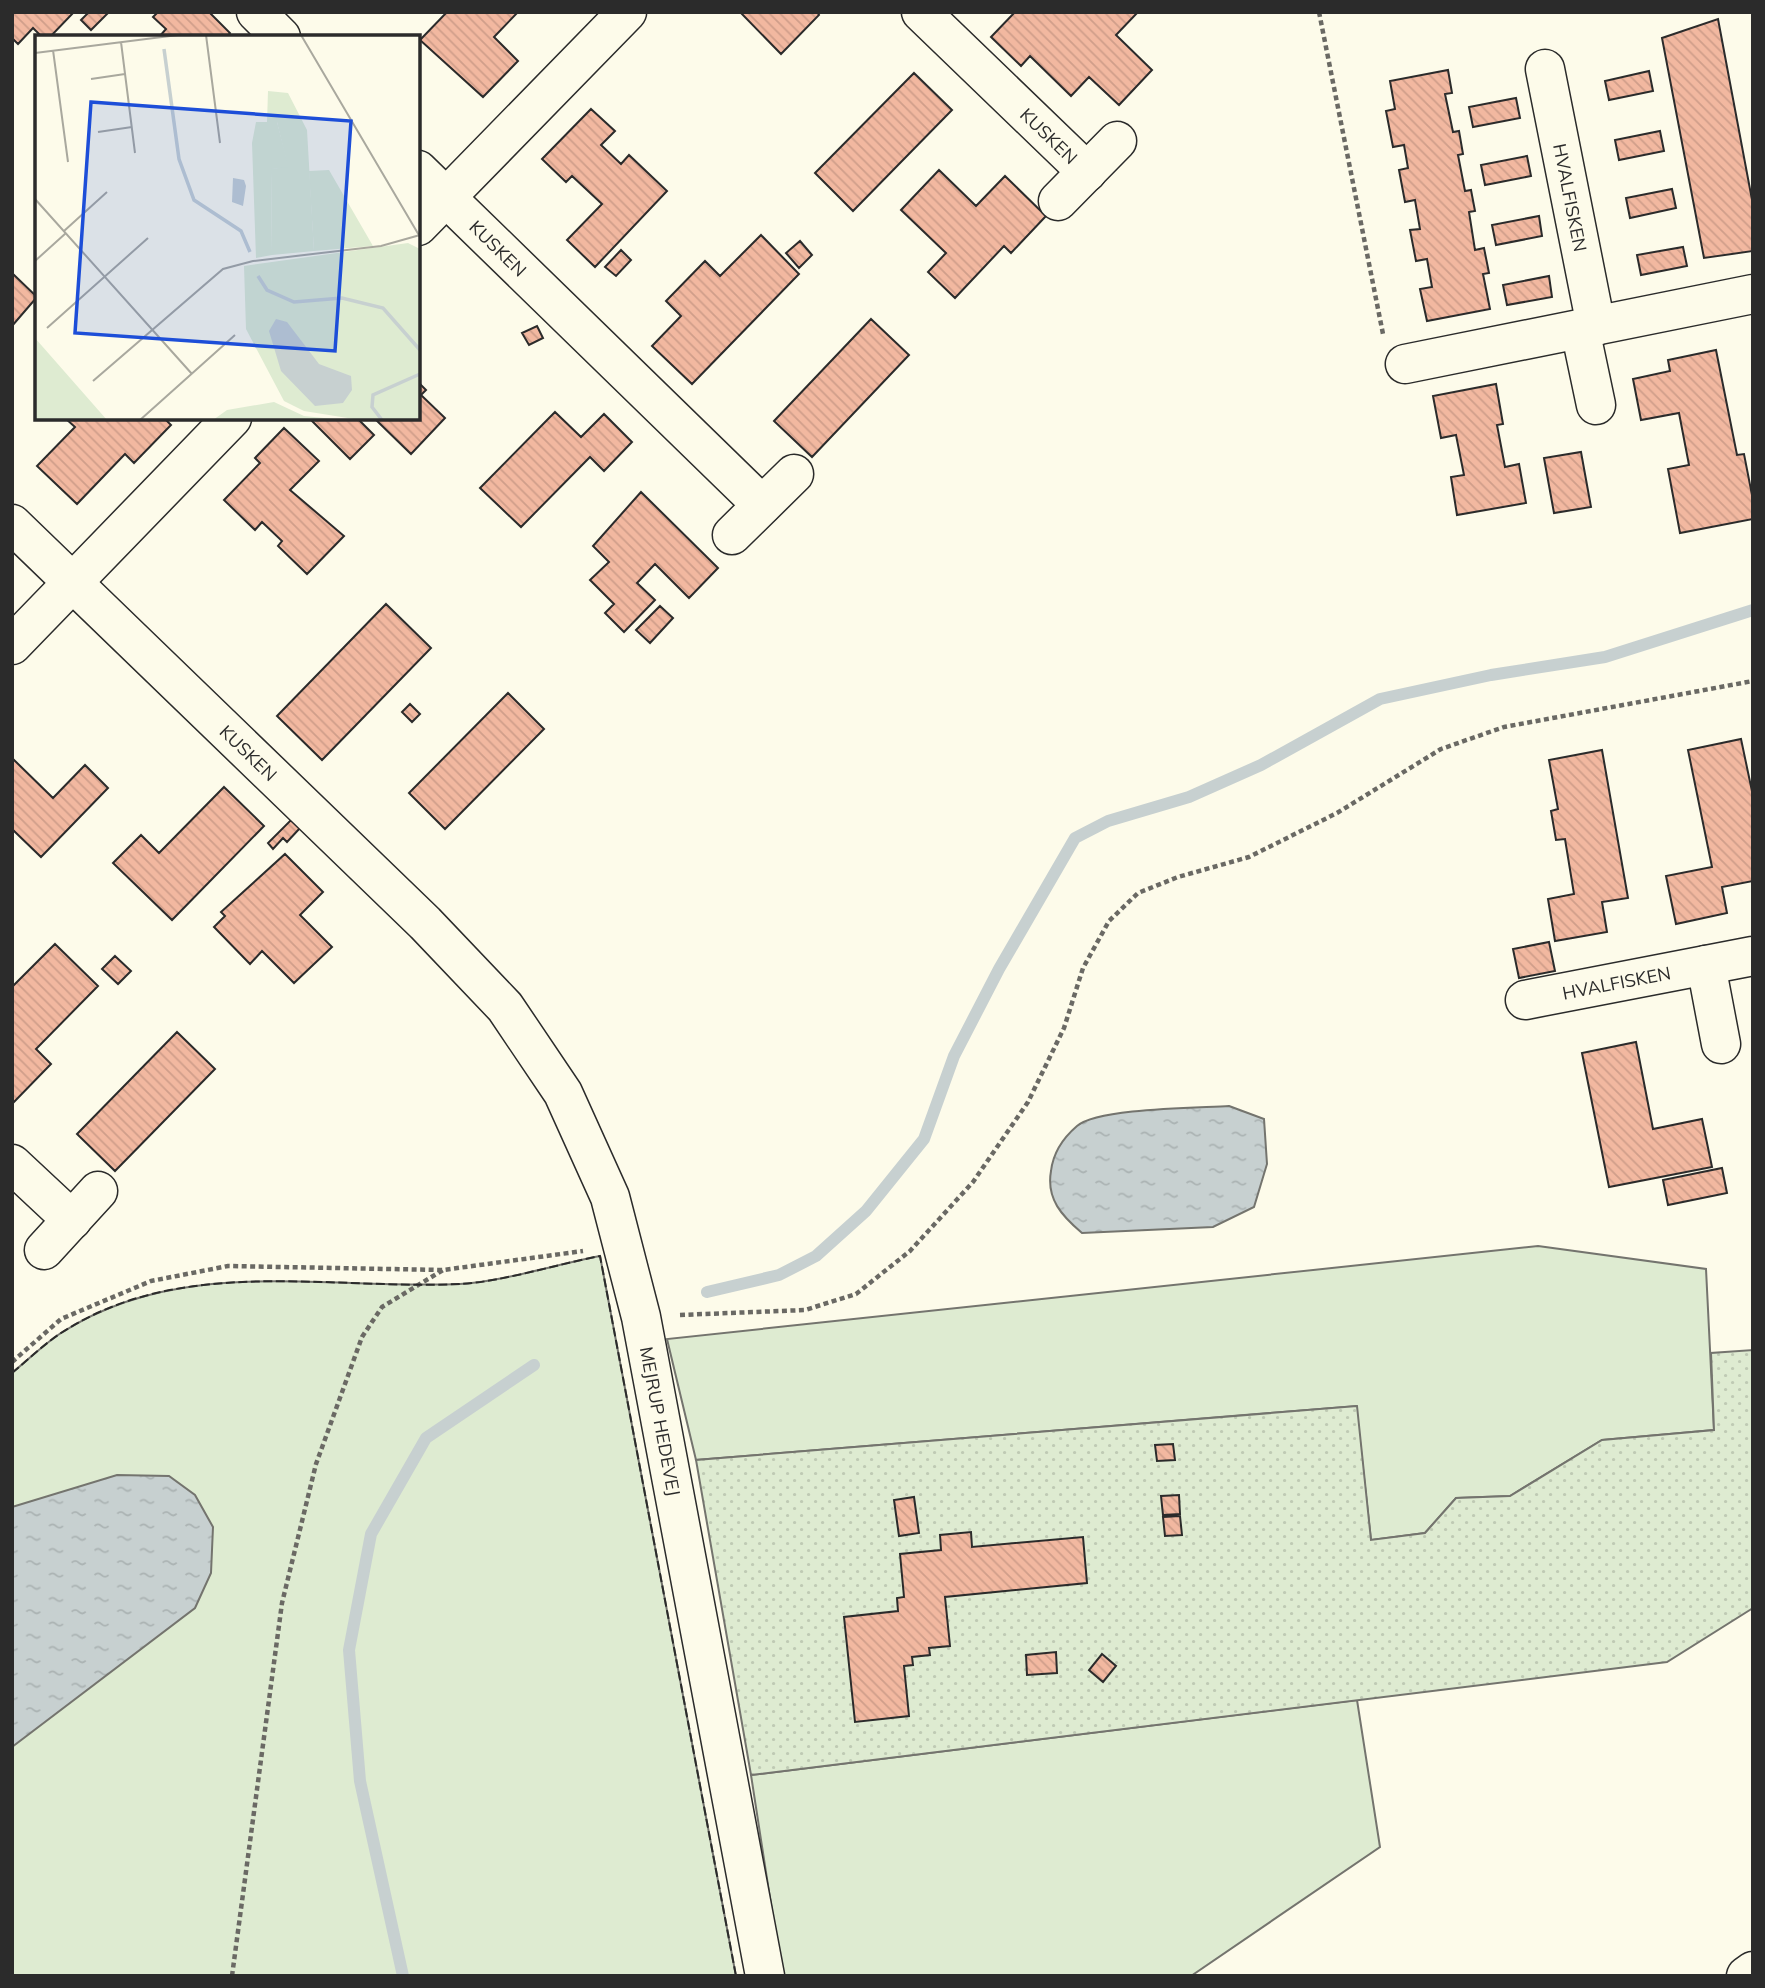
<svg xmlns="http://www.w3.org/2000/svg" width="1765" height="1988" font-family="Mulish,sans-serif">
	<defs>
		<pattern id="garden-dots" width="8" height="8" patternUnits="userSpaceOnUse" patternTransform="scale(1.75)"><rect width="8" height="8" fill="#deebd1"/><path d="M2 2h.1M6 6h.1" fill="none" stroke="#bfcab4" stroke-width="1.8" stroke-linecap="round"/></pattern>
		<pattern id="water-ripples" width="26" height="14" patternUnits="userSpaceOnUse" patternTransform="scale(1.75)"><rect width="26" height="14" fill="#c7d0d0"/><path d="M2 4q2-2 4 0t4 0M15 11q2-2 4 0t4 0" fill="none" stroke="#abb3b3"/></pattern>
		<pattern id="building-back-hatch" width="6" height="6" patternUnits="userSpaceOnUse" patternTransform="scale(1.75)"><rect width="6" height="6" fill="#f2b8a0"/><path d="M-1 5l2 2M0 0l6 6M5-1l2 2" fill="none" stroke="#d09e8a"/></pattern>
	</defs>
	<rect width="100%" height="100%" fill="#fdfbea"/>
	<!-- grass -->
	<path fill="#deebd1" stroke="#74746e" stroke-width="2" d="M1538,1246L1706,1269L1714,1430L1602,1440L1510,1496L1456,1498L1425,1533L1371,1540L1356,1406L696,1460L667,1339Z
		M600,1256L736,1976H12V1373C28,1360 44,1344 61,1333C181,1255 326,1290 460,1284C501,1282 558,1264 600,1256Z
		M1357,1700L1380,1847L1191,1976H782L751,1775Z"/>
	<!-- garden -->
	<path fill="url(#garden-dots)" stroke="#74746e" stroke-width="2" d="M1753,1350V1608L1667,1662L751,1775L696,1460L1357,1406L1371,1540L1425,1533L1456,1498L1510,1496L1602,1440L1714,1430L1711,1353Z"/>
	<!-- water -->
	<path fill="url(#water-ripples)" stroke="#74746e" stroke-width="2" d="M1229,1106L1264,1119L1267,1164L1254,1207L1213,1227L1082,1233C1062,1216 1046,1199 1051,1171C1053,1154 1063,1138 1077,1126C1098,1108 1197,1108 1229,1106Z
		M117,1475L169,1476L195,1495L213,1527L211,1573L195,1608L12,1747V1507Z"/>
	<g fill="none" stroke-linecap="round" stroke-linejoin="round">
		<!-- stream -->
		<path stroke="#c7d0d0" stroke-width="12" d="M707,1292L779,1275L816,1256L866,1211L924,1139L954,1056L999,969L1075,838L1108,821L1189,797L1261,765L1380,699L1491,675L1605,657L1753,610
			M403,1976L360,1781L349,1650L371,1534L426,1438L534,1365"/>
	</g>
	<!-- building -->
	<path fill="url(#building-back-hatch)" stroke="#2b2b2b" stroke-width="2" d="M12,12H74L50,37H42L33,28L18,44L12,38Z
		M89,12H109L91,30L81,20Z
		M158,12H209L230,33L227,37H159L166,29L153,17Z
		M447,12H518L494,37L518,61L483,97L420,40Z
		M740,12H817L819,15L781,54Z
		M1015,12H1138L1116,35L1152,70L1119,105L1089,77L1071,96L1030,56L1021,66L991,37Z
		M1718,19L1753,205V251L1704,258L1662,38Z
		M1448,70L1452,93L1445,94L1453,132L1459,131L1463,154L1458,155L1465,191L1471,190L1475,211L1469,212L1475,250L1484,248L1489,273L1483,274L1490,309L1427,321L1420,289L1432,287L1427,259L1416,261L1410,230L1420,229L1415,200L1405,202L1399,170L1408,168L1404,145L1393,147L1386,111L1395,109L1390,81Z
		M1649,71L1653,91L1609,100L1605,81Z
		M914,73L952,110L853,211L815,173Z
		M1516,98L1520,118L1473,127L1469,107Z
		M591,109L615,131L601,145L621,164L629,155L667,191L595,267L567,240L602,204L572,176L566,182L542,159Z
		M1660,131L1664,151L1619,160L1615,140Z
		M1527,156L1531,176L1485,185L1481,165Z
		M939,170L976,206L1005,176L1046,216L1011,253L1004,246L955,298L928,272L946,253L901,210Z
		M1672,189L1676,208L1630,218L1626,198Z
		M1539,216L1542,236L1496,245L1492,225Z
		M761,235L799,274L692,384L652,346L681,316L666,301L705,261L720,276Z
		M800,241L812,255L799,268L786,253Z
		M1683,247L1687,266L1641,275L1637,255Z
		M621,250L631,260L616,276L605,267Z
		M12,273L37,297L12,326Z
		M1549,276L1552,297L1507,305L1503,285Z
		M871,319L909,355L812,457L774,421Z
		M537,326L543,338L529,345L522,333Z
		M1716,350L1737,455L1744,454L1753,500V519L1680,533L1668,469L1689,465L1679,413L1641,420L1633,379L1670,371L1668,360Z
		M418,382L426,390L421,395L445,418L411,454L374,418H418Z
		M1496,384L1503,424L1497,425L1505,467L1519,464L1526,503L1457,515L1451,477L1464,475L1456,435L1441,438L1433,396Z
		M555,412L581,437L604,414L632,442L604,471L590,457L521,527L480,488Z
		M65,418H164L171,425L134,463L125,454L77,504L37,466L75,427Z
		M309,418H357L374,435L350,459Z
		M284,428L319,461L290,490L344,536L307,574L278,546L282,541L262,522L255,530L224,500L260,463L255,458Z
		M1581,452L1591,507L1554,513L1544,458Z
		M641,492L718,568L689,598L655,564L637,583L655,600L624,632L605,613L614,604L590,580L609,562L593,546Z
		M386,604L431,648L322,760L277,716Z
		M660,606L673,618L650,643L636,630Z
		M508,693L544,729L445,829L409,793Z
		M410,704L420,714L412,722L402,712Z
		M1741,739L1753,796V881L1722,887L1727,913L1676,924L1666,876L1712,867L1688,750Z
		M1602,750L1628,898L1602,902L1607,932L1555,941L1548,899L1574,894L1565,839L1556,840L1551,811L1558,809L1549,760Z
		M12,758L53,798L85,765L108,788L41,857L12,829Z
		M224,787L264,826L172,920L113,863L141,835L159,853Z
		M291,820L300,828L287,842L283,838L273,849L268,843Z
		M285,854L323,892L300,915L332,947L294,983L262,951L250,964L214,927L225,916L221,912Z
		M1549,942L1555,971L1519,978L1513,949Z
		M55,944L98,986L36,1049L51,1064L12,1104V987Z
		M115,956L131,971L118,984L102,969Z
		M177,1032L215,1069L115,1171L77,1134Z
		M1636,1042L1653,1129L1702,1119L1712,1167L1609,1187L1582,1053Z
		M1722,1168L1727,1193L1668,1205L1663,1180Z
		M1173,1444L1175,1460L1157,1461L1155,1445Z
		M1179,1495L1180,1514L1163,1515L1161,1496Z
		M914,1497L919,1533L899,1536L894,1500Z
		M1180,1516L1182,1535L1165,1536L1163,1517Z
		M971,1532L972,1547L1083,1537L1087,1583L945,1597L950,1646L929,1648L930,1655L912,1657L913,1665L904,1666L909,1716L855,1722L844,1617L898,1611L897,1598L904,1597L900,1554L941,1550L940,1535Z
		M1056,1652L1057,1673L1027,1675L1026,1655Z
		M1102,1654L1116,1666L1103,1682L1089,1670Z"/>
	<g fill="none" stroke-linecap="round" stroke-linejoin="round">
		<!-- minor casing -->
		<g stroke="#2b2b2b" stroke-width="41">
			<g id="minor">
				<path d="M256,12L281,37"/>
				<path id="s1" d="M921,12L1087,172"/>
				<path id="s2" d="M1545,69L1596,326"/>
				<path id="s3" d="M418,170L762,505"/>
				<path d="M1058,201L1117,141"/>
				<path d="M418,226L627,12"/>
				<path d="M1580,329L1596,405"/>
				<path d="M1405,364L1753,294"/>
				<path id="s4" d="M12,524L425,923L505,1007L563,1093L610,1197L641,1317L765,1976"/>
				<path d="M732,535L794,474"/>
				<path d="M12,645L232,418"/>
				<path d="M1706,965L1721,1044"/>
				<path id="s5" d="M1525,1000L1753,956"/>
				<path d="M12,1164L72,1220"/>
				<path d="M44,1250L98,1191"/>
				<path d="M1746,1976L1753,1971"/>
			</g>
		</g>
		<!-- path -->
		<path stroke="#6a6964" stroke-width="4.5" stroke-dasharray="5 3.5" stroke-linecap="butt" d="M1319,12L1383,334
			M680,1315L805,1310L856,1294L910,1251L973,1182L1028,1102L1064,1028L1083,968L1109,921L1138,893L1178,877L1249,857L1337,813L1441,749L1504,727L1753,681
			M12,1362L61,1319L151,1281L228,1266L443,1270L583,1251
			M232,1976L282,1603L316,1464L362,1337L382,1307L443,1270"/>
		<!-- minor -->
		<use href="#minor" stroke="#fdfbea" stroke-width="38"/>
		<!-- fence -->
		<path stroke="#2b2b2b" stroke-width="2" stroke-dasharray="9 3.5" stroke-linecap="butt" d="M12,1373C28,1360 44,1344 61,1333C181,1255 326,1290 460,1284C501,1282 558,1264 600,1256L736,1976"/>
	</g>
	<g text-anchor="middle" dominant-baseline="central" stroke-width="5" stroke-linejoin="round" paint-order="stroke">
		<!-- street labels -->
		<g font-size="18" fill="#2b2b2b" stroke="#fdfbea">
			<text stroke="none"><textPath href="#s1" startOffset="178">KUSKEN</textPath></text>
			<text stroke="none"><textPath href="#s2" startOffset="131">HVALFISKEN</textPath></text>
			<text stroke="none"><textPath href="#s3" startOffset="112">KUSKEN</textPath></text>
			<text stroke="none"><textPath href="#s4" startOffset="329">KUSKEN</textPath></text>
			<text stroke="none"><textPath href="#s5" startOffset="93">HVALFISKEN</textPath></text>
			<text stroke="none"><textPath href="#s4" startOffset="1138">MEJRUP HEDEVEJ</textPath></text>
		</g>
	</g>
	<!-- overview -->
	<g transform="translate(35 35)">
		<rect width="385" height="385" fill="#fdfbea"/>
		<path d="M221,87H242L254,133L236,134L237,220L221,223L217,108ZM294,135L338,211L279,216L274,136ZM373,208L385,214V385H325L269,376L249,366L211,294L209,231ZM0,303L72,385H0ZM239,367L269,381L309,385H178L192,375Z" fill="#deebd1"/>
		<path d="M233,56L253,58L272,95L279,216L237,220L236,134L253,132L242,87H232Z" fill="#deebd1"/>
		<path d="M198,143L209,145L211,151L208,171L197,167ZM241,284L252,287L284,329L316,341L317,355L308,368L280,371L246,336L234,296Z" fill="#c7d0d0"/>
		<path fill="none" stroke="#c7d0d0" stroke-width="3.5" d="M129,14L144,124L159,165L206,196L215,217M223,241L232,255L259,267L307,263L348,273L385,315M347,385L337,372L338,360L385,339"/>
		<path fill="none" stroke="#a9a89e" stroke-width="2" d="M171,0L185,108M266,0L385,202M86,7L100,118M18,15L33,127M0,18L143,0M56,44L90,39M63,97L97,92M0,164L157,339M29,196L72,157M0,226L31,198M12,293L113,203M58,346L188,234L218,226L346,211L385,200M105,385L200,300"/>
		<path fill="#1d4ed8" fill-opacity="0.15" stroke="#1d4ed8" stroke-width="3.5" d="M56,67L316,86L300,316L40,298Z"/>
		<rect width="385" height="385" fill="none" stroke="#2b2b2b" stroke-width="3.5"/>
	</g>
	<!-- border -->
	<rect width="1765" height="1988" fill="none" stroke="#2b2b2b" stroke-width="28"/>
</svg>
